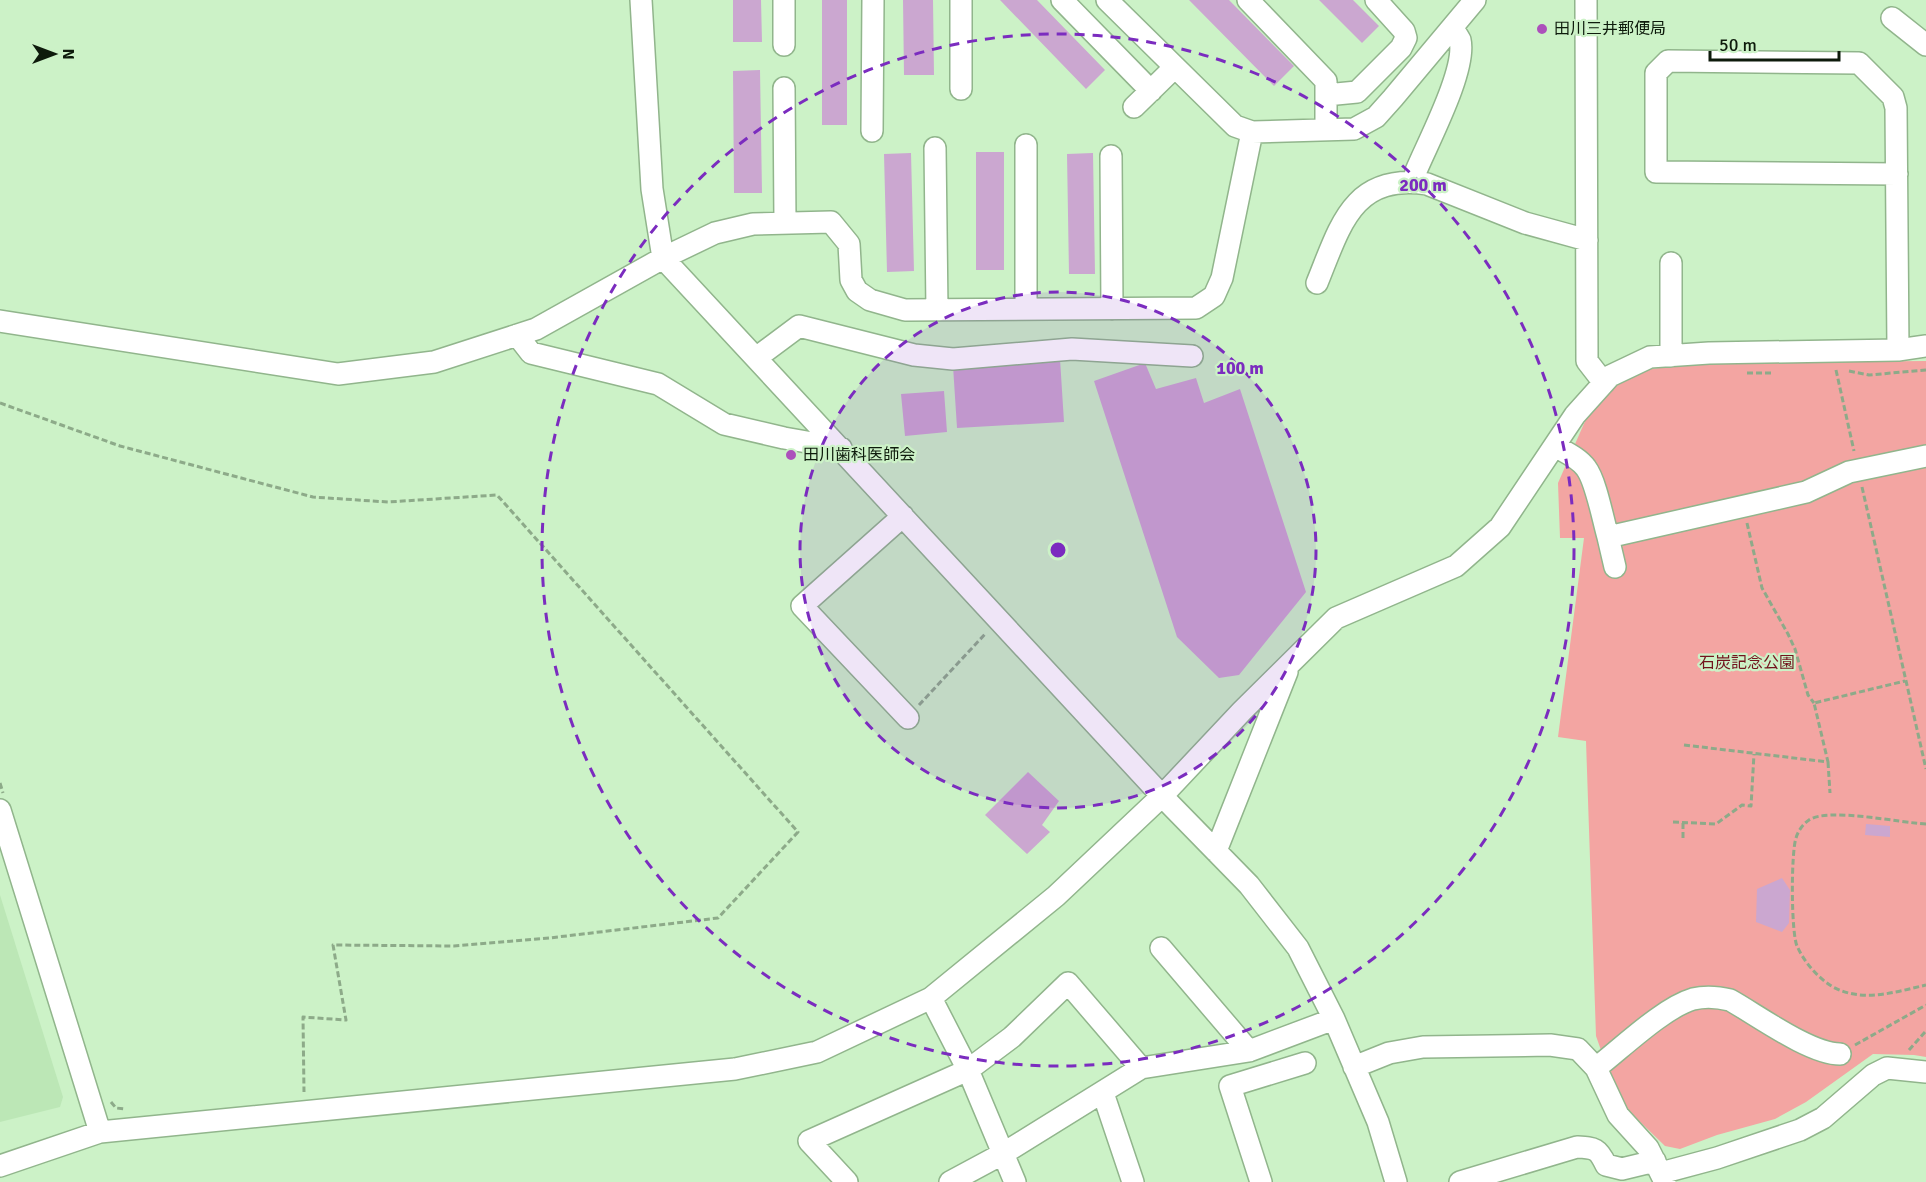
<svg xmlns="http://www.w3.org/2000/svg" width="1926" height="1182" font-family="Signika,'Noto Sans JP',sans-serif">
	<rect width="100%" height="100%" fill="#ccf2c7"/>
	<!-- built -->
	<path fill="#bce7b6" d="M0,895L63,1097L60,1107L0,1122Z"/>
	<!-- green -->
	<path fill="#f3a5a2" d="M1926,361V1057L1914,1055L1873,1054L1806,1102L1775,1119L1717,1135L1680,1149L1665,1146L1630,1112L1614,1087L1596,1036L1586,741L1558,737L1584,538H1560L1558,483L1586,419L1620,381L1642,370L1705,363Z"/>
	<!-- building -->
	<path fill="#cba7d0" d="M733,0H761L762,42H733Z
		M822,0H847V125H822Z
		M903,0H933L934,75H904Z
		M1000,0H1037L1105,70L1086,89Z
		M1189,0H1229L1294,66L1274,86Z
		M1319,0H1353L1379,26L1362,43Z
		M760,70L762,193H734L733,71Z
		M976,152H1004V270H976Z
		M911,153L914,271L887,272L884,154Z
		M1093,153L1095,274H1069L1067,154Z
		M1060,359L1064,422L957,428L953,366Z
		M1145,363L1156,389L1196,378L1204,403L1240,389L1306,592L1239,675L1219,678L1177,637L1094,381Z
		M944,391L947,432L905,436L901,394Z
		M1028,772L1059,801L1042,825L1050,832L1027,854L985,815Z
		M1866,824L1890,826V837L1865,835Z
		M1782,878L1790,890L1789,923L1782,932L1756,922L1757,889Z"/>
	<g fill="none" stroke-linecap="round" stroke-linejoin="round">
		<!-- minor casing -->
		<g stroke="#91b58c" stroke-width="24">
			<path id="minor" d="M641,0L652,189L663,258L1162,796L1249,885L1298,948L1334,1019L1378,1122L1396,1182
				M1062,0L1151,91
				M1107,0L1235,126L1252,132L1354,129L1376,117L1393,98L1475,0
				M1248,0L1326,81V129
				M1586,0L1587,361L1604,383
				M1892,18L1926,45
				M784,45V0
				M784,88L785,223
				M961,89V0
				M1326,95L1357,92L1401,48L1406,38L1404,31L1376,0
				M1134,107L1175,67
				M872,131L873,0
				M1026,145V309
				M935,148L937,310
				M1111,156L1112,309
				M1897,174L1656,172V73L1668,61L1859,63L1893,97L1896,108L1898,350
				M1414,182L1416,171C1428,142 1467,69 1460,40C1458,36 1455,32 1453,28
				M1671,263V356
				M1317,283C1340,227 1352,173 1427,184L1525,223L1587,240
				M0,321L338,374L434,362L536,329L663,258L715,233L753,224L831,222L849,244L851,280L857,291L870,300L905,310L1196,308L1214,296L1222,278L1252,132
				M517,335L531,353L658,384L724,424L784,438L841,448
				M756,358L799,326L914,355L953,359L1072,349L1192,356
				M1555,446C1565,452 1579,458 1586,468C1596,481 1603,520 1608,537L1806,492L1849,472L1926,456
				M903,516L802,606L908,718
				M1608,537L1615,567
				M0,810L100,1132
				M1216,851L1287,672
				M1161,948L1249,1051
				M931,998L968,1070L1015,1182
				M1354,1067L1389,1053L1423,1047L1550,1045L1578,1049L1596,1068L1618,1115L1648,1148L1665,1182
				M1596,1068C1622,1048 1663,1008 1693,999C1705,996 1718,997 1730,1000C1757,1015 1810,1054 1840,1054
				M1103,1093L1133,1182
				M0,1166L100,1132L735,1069L817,1052L931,998L1056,896L1162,796L1242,711L1336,618L1456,566L1500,527L1575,415L1610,376L1650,357L1709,353L1898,350L1926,346
				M1661,1173L1717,1158L1800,1130L1823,1118L1873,1075L1887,1068L1926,1072
				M847,1182L809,1141L968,1070L1012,1037L1068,983L1141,1068
				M950,1182L1004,1153L1141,1068L1249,1051L1334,1019
				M1261,1182L1230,1086L1305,1063
				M1460,1182L1577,1147C1595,1148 1598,1148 1606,1165L1622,1169L1655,1161"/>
		</g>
		<!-- path -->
		<path stroke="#8daa89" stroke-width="3" stroke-dasharray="6 3" stroke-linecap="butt" d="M1836,370L1854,451
			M1849,371L1869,375L1926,370
			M1747,373H1771
			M0,403L120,446L313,497L388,502L497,495L798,832L718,918L549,938L454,946L333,945L346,1020L303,1017L304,1092
			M1862,487L1926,769
			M1747,523L1762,588L1788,634L1795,649L1808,695L1814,703
			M919,705L986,633
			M1684,745L1828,762L1814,703L1905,681
			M1828,762L1830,793
			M0,783L3,793
			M1673,822L1716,824L1742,805L1751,806L1754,754
			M1683,823V840
			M1926,824C1901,823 1828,807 1809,820C1803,824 1798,831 1796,838C1791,853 1791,932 1797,946C1804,962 1818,978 1833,987C1863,1003 1895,992 1926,985
			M1855,1045L1926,1005
			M1909,1050L1926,1031
			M111,1102L116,1108L125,1109"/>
		<!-- minor -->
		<use href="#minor" stroke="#fff" stroke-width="21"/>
	</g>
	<!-- distance rings -->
	<circle cx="1058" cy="550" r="258" fill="#7b2cbf" fill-opacity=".12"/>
	<g fill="none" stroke="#7b2cbf" stroke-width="3" stroke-dasharray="10 8">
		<circle cx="1058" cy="550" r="258"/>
		<circle cx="1058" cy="550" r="516"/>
	</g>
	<!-- markers -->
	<g fill="#ac50bb" stroke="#ccf2c7" stroke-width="2">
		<circle cx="1542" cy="29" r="6"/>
		<circle cx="791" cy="455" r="6"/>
	</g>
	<g text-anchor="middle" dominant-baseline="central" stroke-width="4.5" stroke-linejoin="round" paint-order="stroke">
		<!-- poi labels -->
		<g font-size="16" fill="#0e1b0c" stroke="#ccf2c7" text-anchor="start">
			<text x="1554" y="29">田川三井郵便局</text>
			<text x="803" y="455">田川歯科医師会</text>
		</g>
		<!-- park labels -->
		<g font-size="16" fill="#72141d" stroke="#ccf2c7">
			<text x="1747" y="663">石炭記念公園</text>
		</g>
	</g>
	<circle cx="1058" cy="550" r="9" fill="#7b2cbf" stroke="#ccf2c7" stroke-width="3"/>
	<g font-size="18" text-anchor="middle" font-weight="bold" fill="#7b2cbf" stroke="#ccf2c7" stroke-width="4.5" stroke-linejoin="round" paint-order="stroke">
		<text x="1423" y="191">200 m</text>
		<text x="1240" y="374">100 m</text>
	</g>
	<!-- north arrow -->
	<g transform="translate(54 54) rotate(90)" stroke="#ccf2c7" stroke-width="4.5" paint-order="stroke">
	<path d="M0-4.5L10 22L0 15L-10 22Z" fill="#0e1b0c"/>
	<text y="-9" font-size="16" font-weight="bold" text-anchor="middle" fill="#0e1b0c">N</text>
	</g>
	<!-- scale -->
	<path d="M1710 51v9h129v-9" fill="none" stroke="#0e1b0c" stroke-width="3"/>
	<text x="1719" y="51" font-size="18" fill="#0e1b0c" stroke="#ccf2c7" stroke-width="4.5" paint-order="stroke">50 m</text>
</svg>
